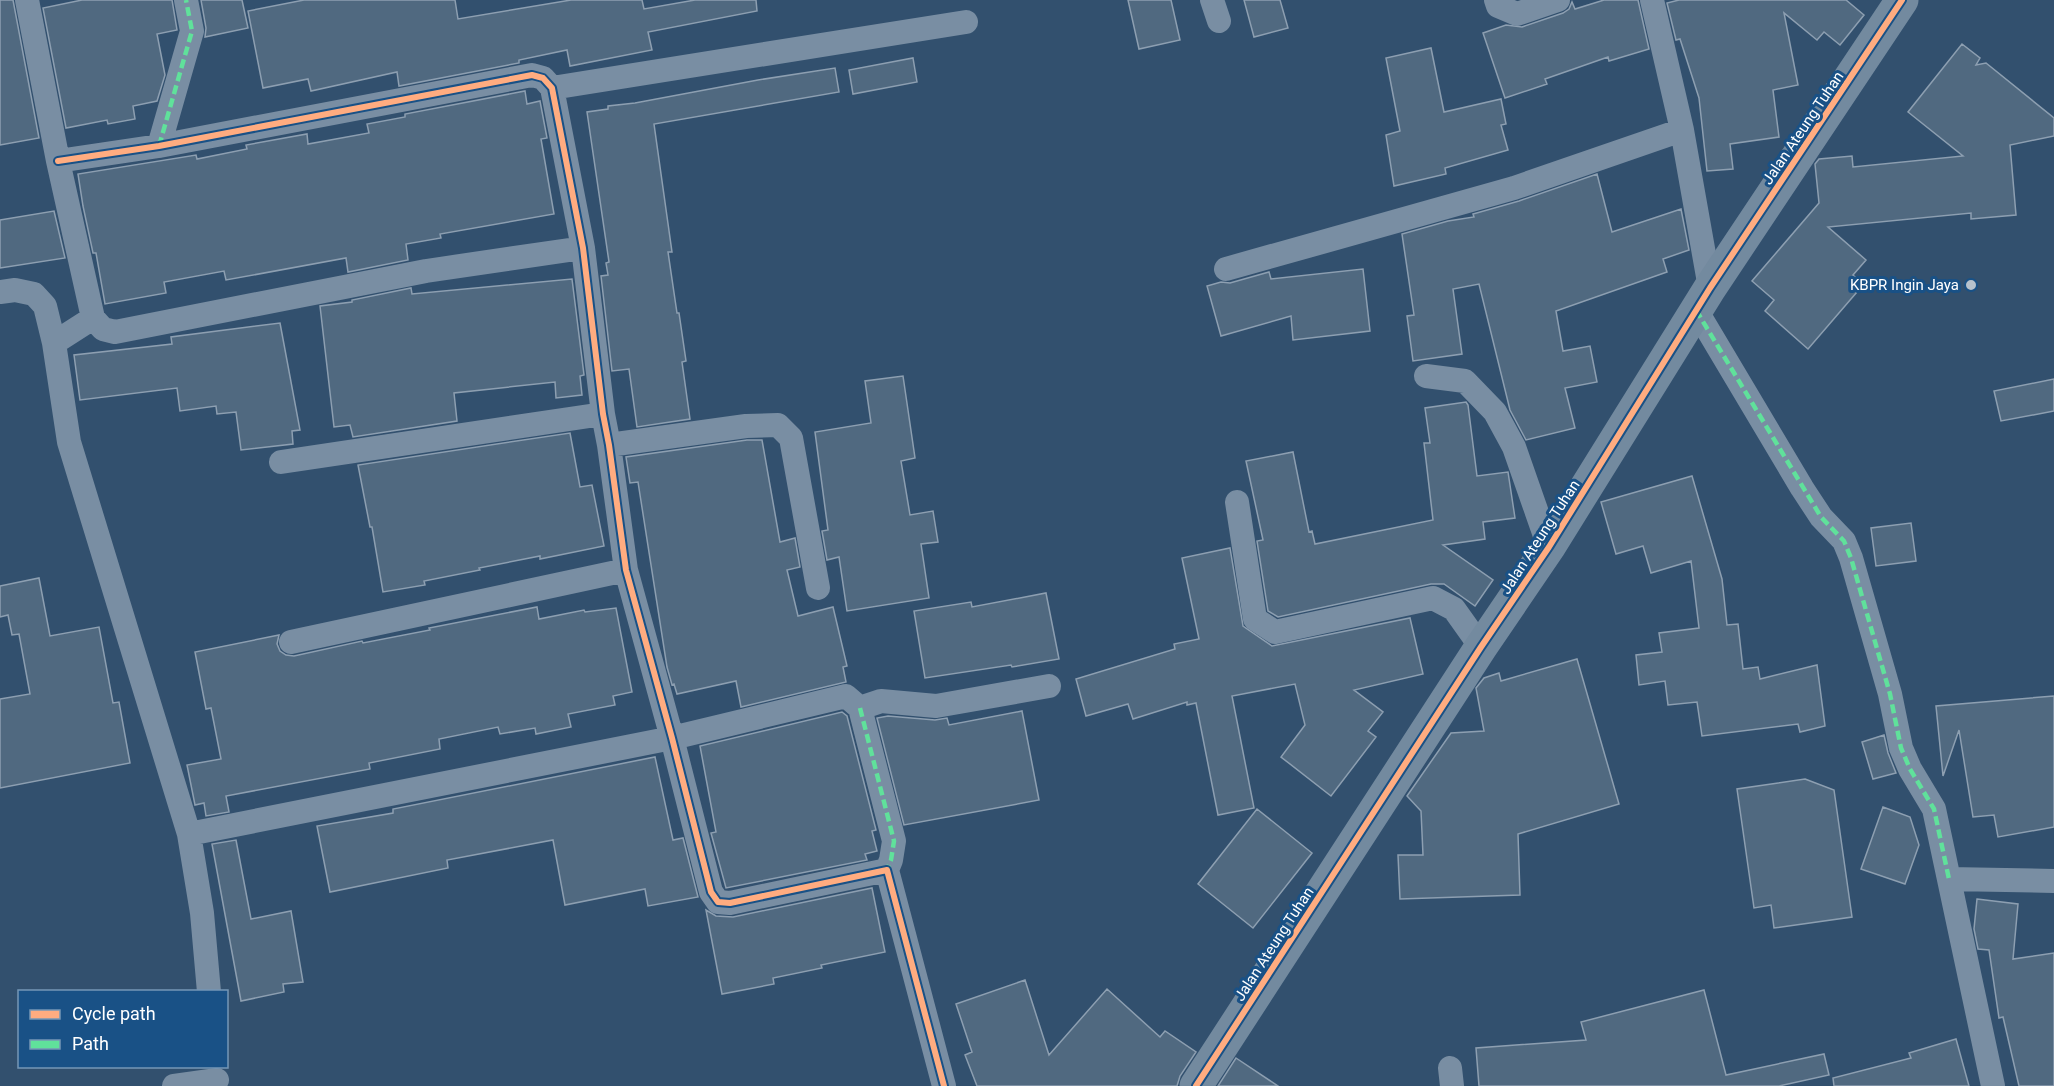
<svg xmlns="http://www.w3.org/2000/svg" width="2054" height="1086" font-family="Roboto,sans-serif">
	<rect width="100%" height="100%" fill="#32506e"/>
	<!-- building -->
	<path fill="#506980" stroke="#8d9fb1" stroke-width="1.5" d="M0,0H13L39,138L0,145Z
		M82,0H172L177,30L157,34L165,75L157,101L133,106L135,119L108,124L107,120L66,128L43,8Z
		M201,0H242L248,28L205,37L206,28Z
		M304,0H455L458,19L571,0H642L644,9L695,0H756L757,11L648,32L652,50L570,66L567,50L519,60V63L399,86L397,72L311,91L308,79L263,88L248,11Z
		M1128,0H1171L1180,40L1139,49Z
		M1244,0H1280L1288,28L1254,37Z
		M1604,0H1638L1649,49L1609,61L1608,57L1545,79L1547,84L1505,98L1483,33L1506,25L1522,27L1563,13L1569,9L1572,2L1575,9Z
		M1679,0H1846L1864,15L1840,45L1824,32L1817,40L1784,13L1798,85L1773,90L1779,137L1730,144L1733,169L1707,171L1699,98L1680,39L1676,40L1667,3Z
		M1962,44L1980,58L1976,65L1986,63L2054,118V136L2010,145L2016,215L1971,219V213L1828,227L1866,260L1853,275L1863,285L1808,349L1765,311L1774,300L1752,281L1819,203L1815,164L1819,159L1852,156L1853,167L1963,156L1908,112Z
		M1431,48L1444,112L1501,99L1506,124L1501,125L1508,150L1445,168L1446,174L1394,186L1386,135L1400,131L1386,58Z
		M913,58L917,82L853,94L849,70Z
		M835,68L839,92L654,124L672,252H668L677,313H679L686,361L682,362L690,419L637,427L629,369L612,371L601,276L608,275L606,263L609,262L587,112L608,109V106L635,103L758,80Z
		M525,91L527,104L540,101L547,138L541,139L554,214L440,234L441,238L406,244L408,260L348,272L346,258L226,280L224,271L164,282L166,293L105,304L96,253H93L83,206L78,174L196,155L197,159L247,149L246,145L307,134L308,144L369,133L367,124L405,117V114Z
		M1597,174L1612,232L1681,209L1689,250L1663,259L1667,272L1556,311L1563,351L1590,346L1597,382L1565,388L1575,428L1526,440L1510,410L1479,284L1453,289L1462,354L1413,361L1407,316L1414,315L1402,234L1448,221L1474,217L1473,214L1519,201Z
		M54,211L65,258L0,268V220Z
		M1363,269L1370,331L1293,340L1291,316L1221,336L1207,286L1221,282L1230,283L1269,272L1271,279Z
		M572,279L584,375L580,376L582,395L556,398L555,382L454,393L457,421L353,437L350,425L334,427L320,306L352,302V300L411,288L412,294Z
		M280,323L300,430L292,431L293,444L241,450L236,412L217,414L216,406L180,411L177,388L80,400L74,355L172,344L171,337Z
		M903,376L915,458L901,461L910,515L933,511L938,542L921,544L929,598L847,611L839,557L827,560L822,531L828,530L815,432L871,423L865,381Z
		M2054,379V411L2001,421L1994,391Z
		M1466,402L1468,405L1477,476L1508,472L1515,518L1483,522L1485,539L1443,545L1493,580L1475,606L1444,584H1431L1278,617L1268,611L1257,541L1263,540L1246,461L1293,452L1309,532L1312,531L1315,544L1433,520L1424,443H1430L1425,408Z
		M570,433L580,487L592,485L604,546L540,559V556L479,568L480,570L424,581L425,585L383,592L372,527H370L358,465Z
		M747,440H762L780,542L795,538L800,567L787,570L798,616L833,607L847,666L843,667L846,682L741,707L736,681L677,694L674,684L672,685L667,667L638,482L630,483L626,457Z
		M1692,476L1722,579L1727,625L1738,624L1743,669L1758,667L1760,679L1817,665L1825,726L1800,732L1798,724L1702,736L1697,702L1668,705L1665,681L1639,685L1636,655L1662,652L1659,633L1699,628L1691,561L1651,573L1643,546L1616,554L1601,502Z
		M1911,523L1916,561L1876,566L1871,528Z
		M1230,548L1243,626L1272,646L1410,618L1423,674L1354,690L1383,712L1368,731L1376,737L1331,796L1281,757L1305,725L1295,684L1232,696L1254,808L1218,815L1196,703L1187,705V702L1133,719L1128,704L1086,716L1076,679L1175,649L1174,644L1199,639L1182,558Z
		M39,578L50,636L99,627L113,703L119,702L130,763L0,788V699L30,694L19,634L12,635L8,615L0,617V586Z
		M1046,593L1059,659L1012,667L1011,665L925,678L914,611L971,602L972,607Z
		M537,607L539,619L584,610L585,612L616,608L632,692L613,696L615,705L568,714L571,727L536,734L535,728L500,734L498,727L439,739L440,749L369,763L370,769L226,796L229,812L206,816L204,803L195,805L187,765L221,759L211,708L206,709L195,652L279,635L277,644L280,651L286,655L294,656L362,641L363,643L430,630L429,628Z
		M1577,659L1619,804L1518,834L1520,895L1400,899L1398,855H1423L1421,811L1407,796L1451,733L1484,731L1476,688L1484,678L1499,673L1501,681Z
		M2054,696V827L1998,837L1994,815L1973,817L1959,730L1943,776L1936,706Z
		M1022,711L1039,800L904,825L877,718L888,716L935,720L947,718L949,725Z
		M842,712L847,716L876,830L872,831L877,851L865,854L867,860L726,888L711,833L716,832L700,746Z
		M1884,735L1888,753L1896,773L1873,779L1862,742Z
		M655,757L673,840L683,838L698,897L648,906L645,889L565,905L553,840L447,860L448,868L330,892L317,826L393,813V809Z
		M1805,779L1834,790L1852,917L1774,928L1771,905L1754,908L1737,789Z
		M1883,807L1910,817L1919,845L1905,884L1861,869Z
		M1257,809L1312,853L1253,928L1198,884Z
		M236,840L251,919L291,911L303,982L283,984L284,992L241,1001L212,844Z
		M872,888L885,952L821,965L822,968L773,978L774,984L722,994L706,910L716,916L733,917Z
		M1977,899L2018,904L2013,959L2054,953V1086H2019L2003,1017L1999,1018L1989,950L1978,949L1974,929Z
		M1025,980L1049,1055L1107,989L1160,1037L1165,1031L1196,1052L1180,1076L1177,1086H977L965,1055L972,1052L956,1004Z
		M1704,990L1726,1075L1824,1054L1829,1075L1779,1086H1479L1476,1048L1586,1040L1581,1022Z
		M1956,1039L1969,1086H1834L1833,1078L1911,1058L1909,1053Z
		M1236,1058L1278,1086H1218Z"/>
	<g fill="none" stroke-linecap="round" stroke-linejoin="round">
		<!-- street -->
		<path stroke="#798ea3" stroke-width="24" d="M27,0L58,161L93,318
			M1212,0L1219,21
			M1496,0L1498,6L1517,14L1558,0
			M1652,0L1682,130L1710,288
			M552,88L966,22
			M159,146L192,31L186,0
			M58,161L159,146L532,75L543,78L552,88L583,248L603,414L609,445L626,570L672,738L711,892L718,902L730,903L887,870L944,1086
			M1226,269L1514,188L1682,130
			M0,292L15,290L34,294L45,306L54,343L69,442L189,834L202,913L209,992
			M1696,310L1802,488L1821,517L1844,541L1851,558L1890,694L1901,748L1910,769L1934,809L1993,1086
			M54,343L93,318L103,329L115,332L426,271L583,248
			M1426,376L1465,381L1495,412L1514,447L1549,547
			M609,445L746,426L778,425L791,438L818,588
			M281,462L603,414
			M1237,502L1255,619L1275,632L1433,598L1454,609L1481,647
			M291,642L626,570
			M860,708L894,841L891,860L887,870
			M189,834L672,738L846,696L860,708L881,701L936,706L1049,686
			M1949,879L2054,881
			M1450,1068L1452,1086
			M174,1086L217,1080"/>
		<!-- secondary -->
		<path stroke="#738a9f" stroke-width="33" d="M1196,1086L1481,647L1549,547L1710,288L1902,0"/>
		<!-- quiet -->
		<path stroke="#60e19b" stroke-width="4.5" stroke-dasharray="9 4.5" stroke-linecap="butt" d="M159,146L192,31L186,0
			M1696,310L1821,517L1844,541L1851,558L1890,694L1901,748L1910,769L1934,809L1949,879
			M860,708L894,841L891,860L887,870"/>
		<!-- cycleway casing -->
		<g stroke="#195186" stroke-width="10">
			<path id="cycleway" d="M58,161L159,146L532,75L543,78L552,88L583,248L603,414L609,445L626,570L672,738L711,892L718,902L730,903L887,870L944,1086
				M1196,1086L1481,647L1549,547L1710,288L1902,0"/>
		</g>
		<!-- cycleway -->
		<use href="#cycleway" stroke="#ffac80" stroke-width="6"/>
	</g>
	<!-- markers -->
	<circle fill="#b7c2cc" stroke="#195186" stroke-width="2" cx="1971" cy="285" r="6"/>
	<g text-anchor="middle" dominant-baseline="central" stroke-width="6" stroke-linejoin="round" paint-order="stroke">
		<!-- street labels -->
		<g font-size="15" fill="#fff" stroke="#195186">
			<text transform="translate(1803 128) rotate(-56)">Jalan Ateung Tuhan</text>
			<text transform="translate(1540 537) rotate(-57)">Jalan Ateung Tuhan</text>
			<text transform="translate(1274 944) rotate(-57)">Jalan Ateung Tuhan</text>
		</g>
		<!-- poi labels -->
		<g font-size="15" fill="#fff" stroke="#195186" text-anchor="end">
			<text x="1959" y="285">KBPR Ingin Jaya</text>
		</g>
	</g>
	<!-- legend -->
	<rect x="18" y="990" width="210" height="78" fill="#195186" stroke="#7597b6" stroke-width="1.5"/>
	<rect x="30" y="1010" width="30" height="9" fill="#ffac80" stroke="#7597b6" stroke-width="1.5"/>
	<text x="72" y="1020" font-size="18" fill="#ffffff">Cycle path</text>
	<rect x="30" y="1040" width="30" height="9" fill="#60e19b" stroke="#7597b6" stroke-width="1.5"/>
	<text x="72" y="1050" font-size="18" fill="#ffffff">Path</text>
</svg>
